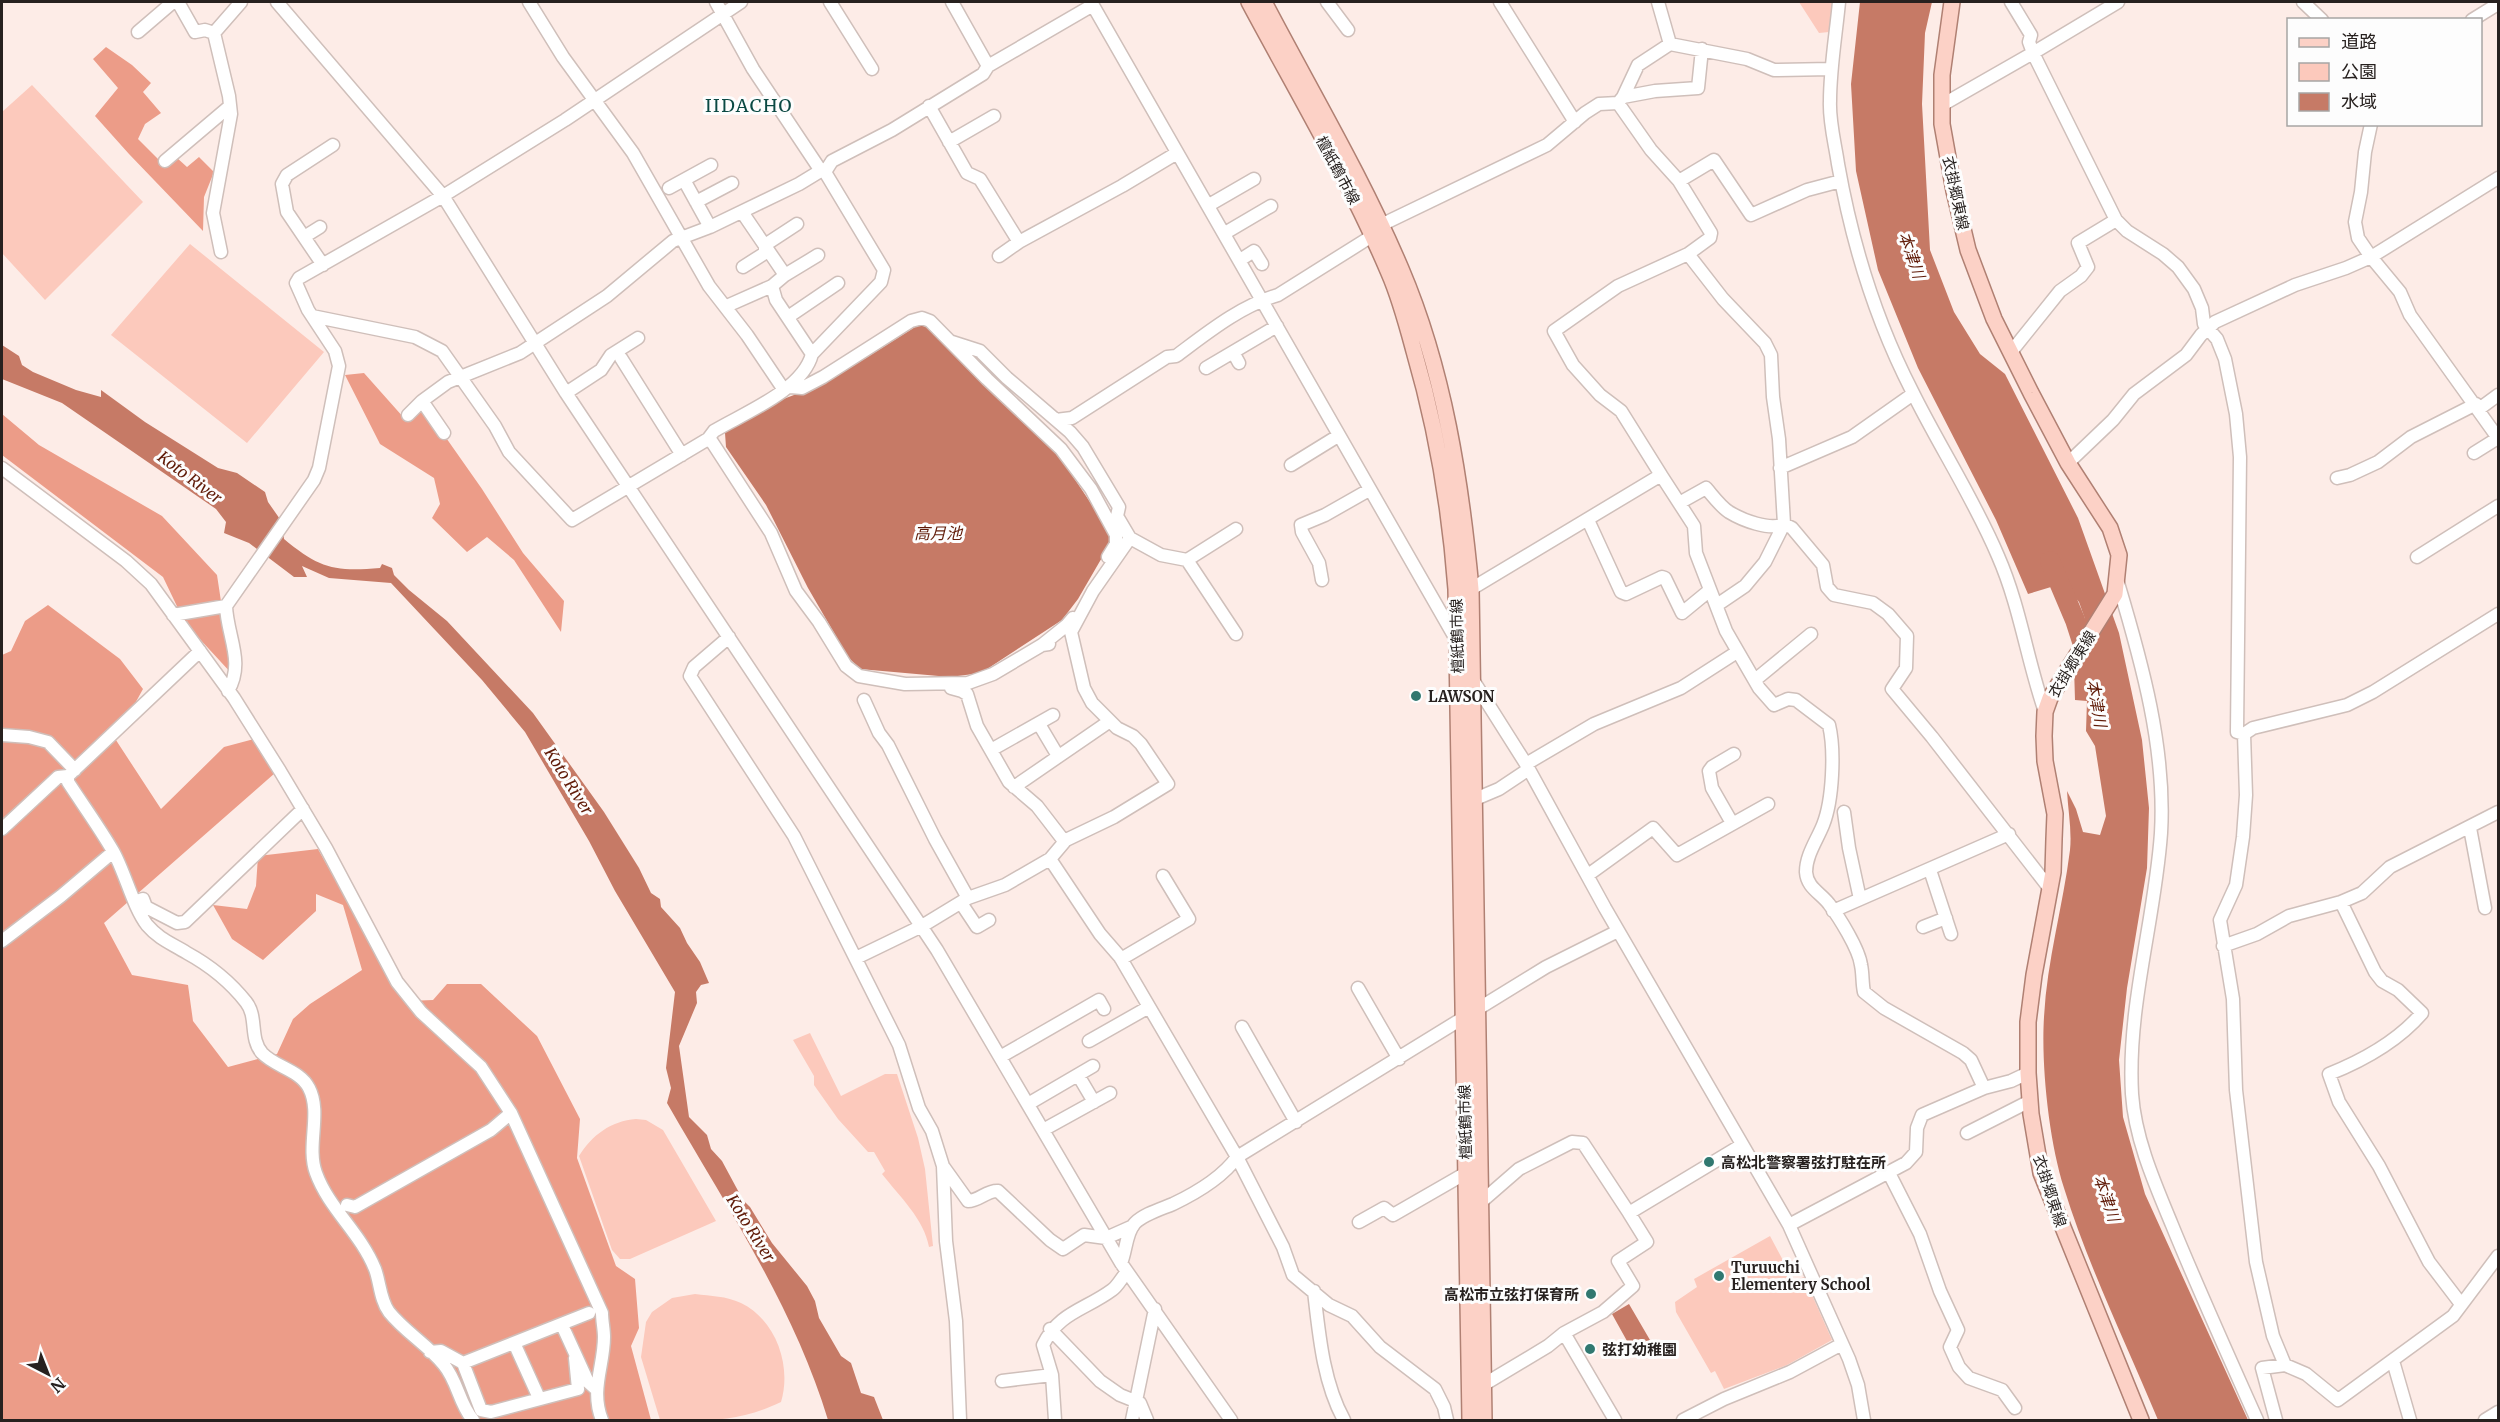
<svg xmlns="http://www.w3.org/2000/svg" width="2500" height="1422" font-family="Merriweather,'Noto Sans JP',serif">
	<rect width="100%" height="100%" fill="#fdece7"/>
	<!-- green -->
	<path fill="#fcc9bc" d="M1799,2H1834L1829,32L1819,33Z
		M32,85L143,202L45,300L2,253V112Z
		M190,244L324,352L247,443L111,335Z
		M810,1033L841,1096L885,1074H897L918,1138L925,1169L933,1246L929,1247C924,1219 900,1197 882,1174L885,1171L874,1152H868L838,1119L814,1085V1076L793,1040Z
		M636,1119L646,1120L663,1130L716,1221L630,1259H620L612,1250L579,1156C592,1135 611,1121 636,1119Z
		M1770,1236L1794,1281L1804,1277L1832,1340L1787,1365L1724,1389L1715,1371L1711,1373L1676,1312L1675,1302L1697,1287L1694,1279Z
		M695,1294C711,1296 726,1296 741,1303C776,1320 792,1366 781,1402C739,1422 707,1421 660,1420L641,1357L646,1322L652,1312L672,1298Z"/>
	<!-- forest -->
	<path fill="#ec9c88" d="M106,47L132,65L151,83L143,92L161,113L145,124L138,139L159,160L176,157L187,167L199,157L214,172L204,197L203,231L129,154L95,116L118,88L93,59Z
		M364,373L404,418L423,405L482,489L523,553L564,601L561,632L514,560L487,537L467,552L432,518L440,504L434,478L380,444L345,375Z
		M2,414L39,445L162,516L217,575L232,674L185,623L163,577L2,455Z
		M48,605L120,659L143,689L127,718L112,734L161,809L224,747L254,739L275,773L104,923L132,975L188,985L193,1021L228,1067L277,1054L293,1019L310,1004L362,970L343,905L316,894V911L263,960L232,939L213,905L247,909L256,886L258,856L318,849L393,983L408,1001L433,1000L447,984H481L537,1036L580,1119L577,1158L616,1266L635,1279L639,1328L631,1346L651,1420H2V655L11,651L25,621Z"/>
	<!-- water -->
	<path fill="#c67a66" d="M1860,2H1932L1925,33L1922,104L1930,250L1954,312L1980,354L2005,374L2078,518L2119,633L2142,740L2149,808L2147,868L2127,988L2119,1060L2123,1117L2145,1194L2248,1420H2158C2127,1345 2088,1266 2064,1188C2049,1141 2041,1066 2044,1017C2047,960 2063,906 2070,850C2072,831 2068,810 2067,791L2076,809L2083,832L2100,835L2106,816L2095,746L2086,731L2087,701L2075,700L2073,633L2085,619L2079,602L2065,586L2051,587L2028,594L1996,520L1918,368L1878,270L1856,171L1851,84Z
		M923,322L1056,451L1108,529L1111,542L1078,599L1062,620L981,673L950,677L860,669L848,657L808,588L766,505L726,447L725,433L730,427L778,401L826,383Z
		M2,345L19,356L22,365L33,372L76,390L101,397V390L145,422L218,468L237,473L265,492L268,502L282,522L284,539C319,568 334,572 380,568L382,564L392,568L394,575L409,590L447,621L533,713L604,812L639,868L651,893L660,899L661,907L680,928L687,943L700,962L709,983L701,985L696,992L697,1003L679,1046L689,1117L707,1135L711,1149L722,1161L743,1200L750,1207L772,1243L807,1286L815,1301L819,1318L841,1356L851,1363L861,1393L874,1397L883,1420H828C794,1307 726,1206 667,1103L671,1088L666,1068L675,992L615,891L589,841L525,732L482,680L391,583L329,578L302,566L307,577H294L249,543L224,533L226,522L216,509L62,403L2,379Z
		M1629,1304L1650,1340L1632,1350L1612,1314Z"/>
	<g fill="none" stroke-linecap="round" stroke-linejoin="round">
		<!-- river -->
		<path stroke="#c67a66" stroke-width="20" d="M2050,561L2075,620L2085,651"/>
		<!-- minor casing -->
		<g stroke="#cfbfba" stroke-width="15">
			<path id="minor" d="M178,2L195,32L205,30L214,33
				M277,2L443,196L566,393L937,950L1121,1263L1231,1420
				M529,2L563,57L633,153L709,286L747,335L784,390
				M716,2L753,69L819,168L825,172
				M830,2L872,69
				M952,2L988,66
				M1091,2L1457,641
				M1327,2L1348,30
				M1500,2L1575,122
				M1658,2L1670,44
				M1839,2C1836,34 1830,68 1830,101C1829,122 1835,143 1838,164C1852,243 1875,319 1912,391C1939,446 1974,499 1998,556C2020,606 2027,660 2045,712
				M2011,2L2031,35L2029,42L2033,53L2116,220L2127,231L2163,254L2178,267L2194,289L2202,308L2204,324L2217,339L2225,359L2236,414L2240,457L2237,732L2244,734
				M2303,2L2322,20
				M2472,20L2498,4
				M138,32L173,2
				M1623,97L1655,91L1698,88L1702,49
				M1618,103L1651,150L1679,181L1711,233L1710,238L1688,254L1723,299L1765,343L1771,355L1773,397L1779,439L1784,524L1765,562L1745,586L1717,605
				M1942,105L2033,53L2118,2
				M929,106L967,173L980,179L1019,242
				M2371,124L2365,152L2361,192L2355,222L2358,238L2371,257L2400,292L2410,315L2498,438
				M949,142L994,116
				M165,161L230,106
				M684,180L710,227
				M1679,181L1714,160L1751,215L1807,190L1841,181
				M669,188L711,165
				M696,202L732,183
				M1209,205L1254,179
				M742,212L785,275L772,286L776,300L812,354
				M1381,225L1547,145L1585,113L1599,104L1618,103L1623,97L1638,65L1670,44L1747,59L1774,70L1831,69
				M1225,233L1271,206
				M304,237L320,227
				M221,252L213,213L231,114L229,96L214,33L241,2
				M999,256L1019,242L1122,186L1177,153
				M1240,260L1254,251L1262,264
				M323,265L287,212L282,184L287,175L333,145
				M743,267L765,253V245L797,224
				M785,275L818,255
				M729,305L772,286
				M312,316L415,337L442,351L495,426L509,452L572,520L708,439L714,431C744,413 803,390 812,354L881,282L884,270L825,172L832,161L892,130L983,74L988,66L1093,5
				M788,317L838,283
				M952,342L980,351L1007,378L1070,432L1083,447L1119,507L1117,516L1130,538L1093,591L1071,632L1084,688L1092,703L1117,728L1133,736L1141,744L1168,784L1114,817L1066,840L1050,859
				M1233,352L1239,363
				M2011,352L2060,291L2081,276L2088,267L2078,243L2116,220
				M621,358L682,455
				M1206,368L1277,326
				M790,387L802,388L823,377L911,321L922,318L930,321L987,379L1061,449L1091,489L1116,535V544L1108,557
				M566,393L601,370L611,355L638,338
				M2479,409L2498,395
				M408,415L422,401
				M1056,420L1072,418L1167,357L1176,356C1207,333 1240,306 1278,295L1372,236
				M444,433L422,401L448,382L520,353L607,296L673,241L710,227L799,184L822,170
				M708,439L712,442L771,533L796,591L819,622L846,666L859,676L905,684L968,683L993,674L1042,645L1049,644
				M2474,453L2498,438
				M2068,463L2113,420L2134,394L2186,355L2201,335L2215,322L2295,285L2346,268L2371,257L2498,178
				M1291,465L1338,436
				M2,468L126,561L151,584L234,698L280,771L326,848L397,982L421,1012L481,1067L511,1113L602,1313C602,1321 604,1329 604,1337C604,1366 590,1390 602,1420
				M1780,468L1852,437L1913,394
				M1661,475L1621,411L1600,395L1573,365L1554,331L1618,286L1688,254
				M2337,478L2350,475L2378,462L2411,437L2476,404
				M1681,502L1706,488C1713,496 1720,506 1729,512C1742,520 1770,531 1784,524L1792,528L1823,565L1827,587L1834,595L1873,603L1888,614L1907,636L1906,668L1892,689L1932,737L2050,889
				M1588,520L1621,592L1626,594L1662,577L1665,578L1682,613L1710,590
				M1130,538L1161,555L1187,560L1236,529
				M2417,557L2498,506
				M1187,560L1236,634
				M1322,580L1319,563L1302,532L1301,525L1325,515L1369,490
				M2118,583C2142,663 2166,749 2161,833C2155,920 2127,1006 2132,1094C2135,1139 2155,1184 2172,1225C2199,1291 2228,1355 2257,1420
				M1471,589L1661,475L1694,526L1696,553L1726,631L1759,688L1774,705L1788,699L1796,700L1829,725C1835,750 1833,800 1823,825C1817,840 1806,855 1806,872C1807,888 1821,893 1829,904C1839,917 1859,949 1861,965C1863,974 1862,983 1864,992L1884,1008L1963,1053L1971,1060L1984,1088
				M173,615L226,606
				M729,637L694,667L690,676L794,836L899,1045L919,1108L932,1131L943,1166L946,1241L956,1321L960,1420
				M1042,645L1067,625L1073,618
				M200,651L68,776V782C83,805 99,827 113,851C125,872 133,907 147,925C160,940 171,943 187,953C209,965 231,983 246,1002C258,1017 249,1038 262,1053C275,1067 300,1070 309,1088C322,1113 306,1146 316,1173C329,1209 360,1232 375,1269C380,1282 380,1300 389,1312C405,1332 428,1345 444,1365C458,1382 459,1404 473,1420
				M1471,677L1526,764L1605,908L1789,1225L1849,1359L1858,1385L1864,1420
				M1755,680L1811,634
				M951,688L962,691L967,694L977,726L1009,782L1037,806L1064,841
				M228,691C245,662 227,636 226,606L314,480L319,468L339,366L335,351L308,310L296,283L299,278L443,196L565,120L741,2
				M864,700L879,733L888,745L935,839L968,898
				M1039,724L1058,756
				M2,735L29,737L48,742L75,770
				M991,750L1053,715
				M1526,764L1594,724L1681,688L1737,652
				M1014,787L1110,721
				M1473,800L1499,789L1529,769
				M1844,812L1849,848L1860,899
				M1732,823L1712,788L1709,771L1712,767L1734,754
				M2470,828L2485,908
				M2,829L58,777L68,776
				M1930,870L1951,934
				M1588,875L1653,828L1677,855L1768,804
				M140,900L143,899L146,907L177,923L185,922L303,809
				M2341,902L2375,972L2382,981L2398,990L2422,1013C2397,1042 2364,1060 2329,1074L2339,1102L2379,1166L2429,1262L2461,1304
				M961,903L977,927L989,920
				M1833,911L2009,834
				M1923,927L1946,918
				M2,941L61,896L113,852
				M2223,946L2257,934L2289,916L2341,902L2362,893L2390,867L2498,812
				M856,958L922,926L968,898L1005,885L1050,859L1100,934L1120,957L1237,1157L1283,1247L1293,1275L1329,1305L1352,1316L1380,1347L1435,1389L1444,1407L1447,1420
				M1121,959L1189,919L1163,876
				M1358,988L1399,1059
				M1242,1027L1296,1122
				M1089,1041L1149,1007
				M1000,1057L1099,1000L1104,1009
				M1078,1075L1094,1102
				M1028,1104L1093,1066
				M1043,1130L1110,1093
				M1967,1133L2030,1101
				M943,1166L968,1201C979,1201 987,1190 998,1191L1050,1240L1063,1249L1084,1235L1106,1238L1133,1226
				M1889,1173L1920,1234L1940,1291L1958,1330L1950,1347L1959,1367L1969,1378L2002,1390L2015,1408
				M1481,1202L1519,1169L1572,1142L1583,1143L1629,1213
				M347,1205L355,1207L491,1130L511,1113
				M1359,1222L1384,1208L1393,1215L1466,1173
				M1789,1225L1906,1163L1916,1152L1917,1128L1922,1115L1984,1088L2011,1081L2028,1073
				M1121,1263C1126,1252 1126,1232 1135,1223C1144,1214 1161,1209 1173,1204C1196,1193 1222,1178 1237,1157L1546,967L1618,931
				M1314,1291C1319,1334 1323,1382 1344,1420
				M562,1325L588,1382L597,1390
				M1050,1329L1100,1381L1120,1395L1140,1403L1147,1420
				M1564,1333L1603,1312L1633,1286L1618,1261L1647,1242L1629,1213L1742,1145
				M515,1345L539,1398
				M430,1352L441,1351L463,1363L481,1410L491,1412L578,1389L575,1358
				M2393,1361L2410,1420
				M463,1363L589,1313
				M2285,1365L2273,1336L2256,1262L2236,1090L2233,999L2220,920L2236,885L2243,837L2246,795L2244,734L2253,728L2347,705L2373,692L2498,614
				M1002,1381L1052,1375
				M1483,1385L1548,1346L1564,1333L1615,1420
				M1055,1420L1052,1375L1043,1345C1059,1312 1085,1310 1112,1290C1118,1286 1122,1277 1127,1272
				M1132,1420L1155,1309
				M1683,1420L1724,1399L1790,1372L1842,1344
				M2276,1420L2262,1368L2285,1365L2306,1374L2338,1400L2453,1316L2498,1256
				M2485,1420L2498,1412"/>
		</g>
		<!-- major casing -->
		<g stroke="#b08073" stroke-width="18">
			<path id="major" d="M1249,2C1296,90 1350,181 1389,273C1400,298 1407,325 1414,351C1437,430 1450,508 1456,589L1470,1420
				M1264,2C1310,90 1362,177 1401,269C1444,370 1461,481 1471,589L1484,1420
				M1952,2L1942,75V124L1954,191L1968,250L1994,319L2031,393L2068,463L2110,528L2119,555L2115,594L2050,698L2045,712L2044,736L2045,761L2055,814L2054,839L2053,872L2034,975L2028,1022V1073L2031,1114L2041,1173L2141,1420"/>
		</g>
		<!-- minor -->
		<use href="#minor" stroke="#fff" stroke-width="12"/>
		<!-- major -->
		<use href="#major" stroke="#fcd1c6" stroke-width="15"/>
	</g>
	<!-- markers -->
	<g fill="#317870" stroke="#fdfdfd" stroke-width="2">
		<circle cx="1416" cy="696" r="6"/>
		<circle cx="1709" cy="1162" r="6"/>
		<circle cx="1719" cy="1276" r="6"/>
		<circle cx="1591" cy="1294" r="6"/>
		<circle cx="1590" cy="1349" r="6"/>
	</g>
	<g text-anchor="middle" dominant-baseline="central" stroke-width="6" stroke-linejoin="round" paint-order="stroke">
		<!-- street labels -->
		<g font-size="15" fill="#27211f" stroke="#fdfdfd">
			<text transform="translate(1338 170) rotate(62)">檀紙鶴市線</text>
			<text transform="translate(1956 193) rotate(78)">衣掛郷東線</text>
			<text transform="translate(1457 636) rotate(-91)">檀紙鶴市線</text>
			<text transform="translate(2072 664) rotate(-58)">衣掛郷東線</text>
			<text transform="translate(1465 1122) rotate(-91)">檀紙鶴市線</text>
			<text transform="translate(2050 1191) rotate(72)">衣掛郷東線</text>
		</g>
		<!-- poi labels -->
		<g font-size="15" font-weight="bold" fill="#27211f" stroke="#fdfdfd" text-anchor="start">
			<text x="1428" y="696">LAWSON</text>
			<text x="1721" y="1162">高松北警察署弦打駐在所</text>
			<text x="1731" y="1267">Turuuchi<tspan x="1731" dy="17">Elementery School</tspan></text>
			<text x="1579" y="1294" text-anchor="end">高松市立弦打保育所</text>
			<text x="1602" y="1349">弦打幼稚園</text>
		</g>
		<!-- water labels -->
		<g font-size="16" font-style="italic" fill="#601b08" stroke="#fdfdfd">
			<text transform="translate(1912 255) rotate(71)">本津川</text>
			<text transform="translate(190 477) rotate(37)">Koto River</text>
			<text x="938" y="533">高月池</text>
			<text transform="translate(2097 703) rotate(80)">本津川</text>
			<text transform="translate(569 781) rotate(58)">Koto River</text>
			<text transform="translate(2107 1198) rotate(71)">本津川</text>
			<text transform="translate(751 1228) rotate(58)">Koto River</text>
		</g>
		<!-- quarter labels -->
		<g font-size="18" letter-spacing="1.5" fill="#0b4943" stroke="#fdfdfd">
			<text x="749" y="105">IIDACHO</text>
		</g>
	</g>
	<!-- border -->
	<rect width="2500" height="1422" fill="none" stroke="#27211f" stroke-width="6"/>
	<!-- legend -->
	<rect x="2287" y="18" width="195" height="108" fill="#fdfdfd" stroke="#a7a5a4" stroke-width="1.5"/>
	<rect x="2299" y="38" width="30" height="9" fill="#fcd1c6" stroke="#a7a5a4" stroke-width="1.5"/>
	<text x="2341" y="48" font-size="18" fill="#27211f">道路</text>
	<rect x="2299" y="63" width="30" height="18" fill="#fcc9bc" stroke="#a7a5a4" stroke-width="1.5"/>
	<text x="2341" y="78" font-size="18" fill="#27211f">公園</text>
	<rect x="2299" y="93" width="30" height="18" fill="#c67a66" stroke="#a7a5a4" stroke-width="1.5"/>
	<text x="2341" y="108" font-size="18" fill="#27211f">水域</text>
	<!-- north arrow -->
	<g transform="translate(48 1374) rotate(138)" stroke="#fdfdfd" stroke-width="4.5" paint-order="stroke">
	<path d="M0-4.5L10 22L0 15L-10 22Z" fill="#27211f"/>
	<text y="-9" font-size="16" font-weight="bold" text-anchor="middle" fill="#27211f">N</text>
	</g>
</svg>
